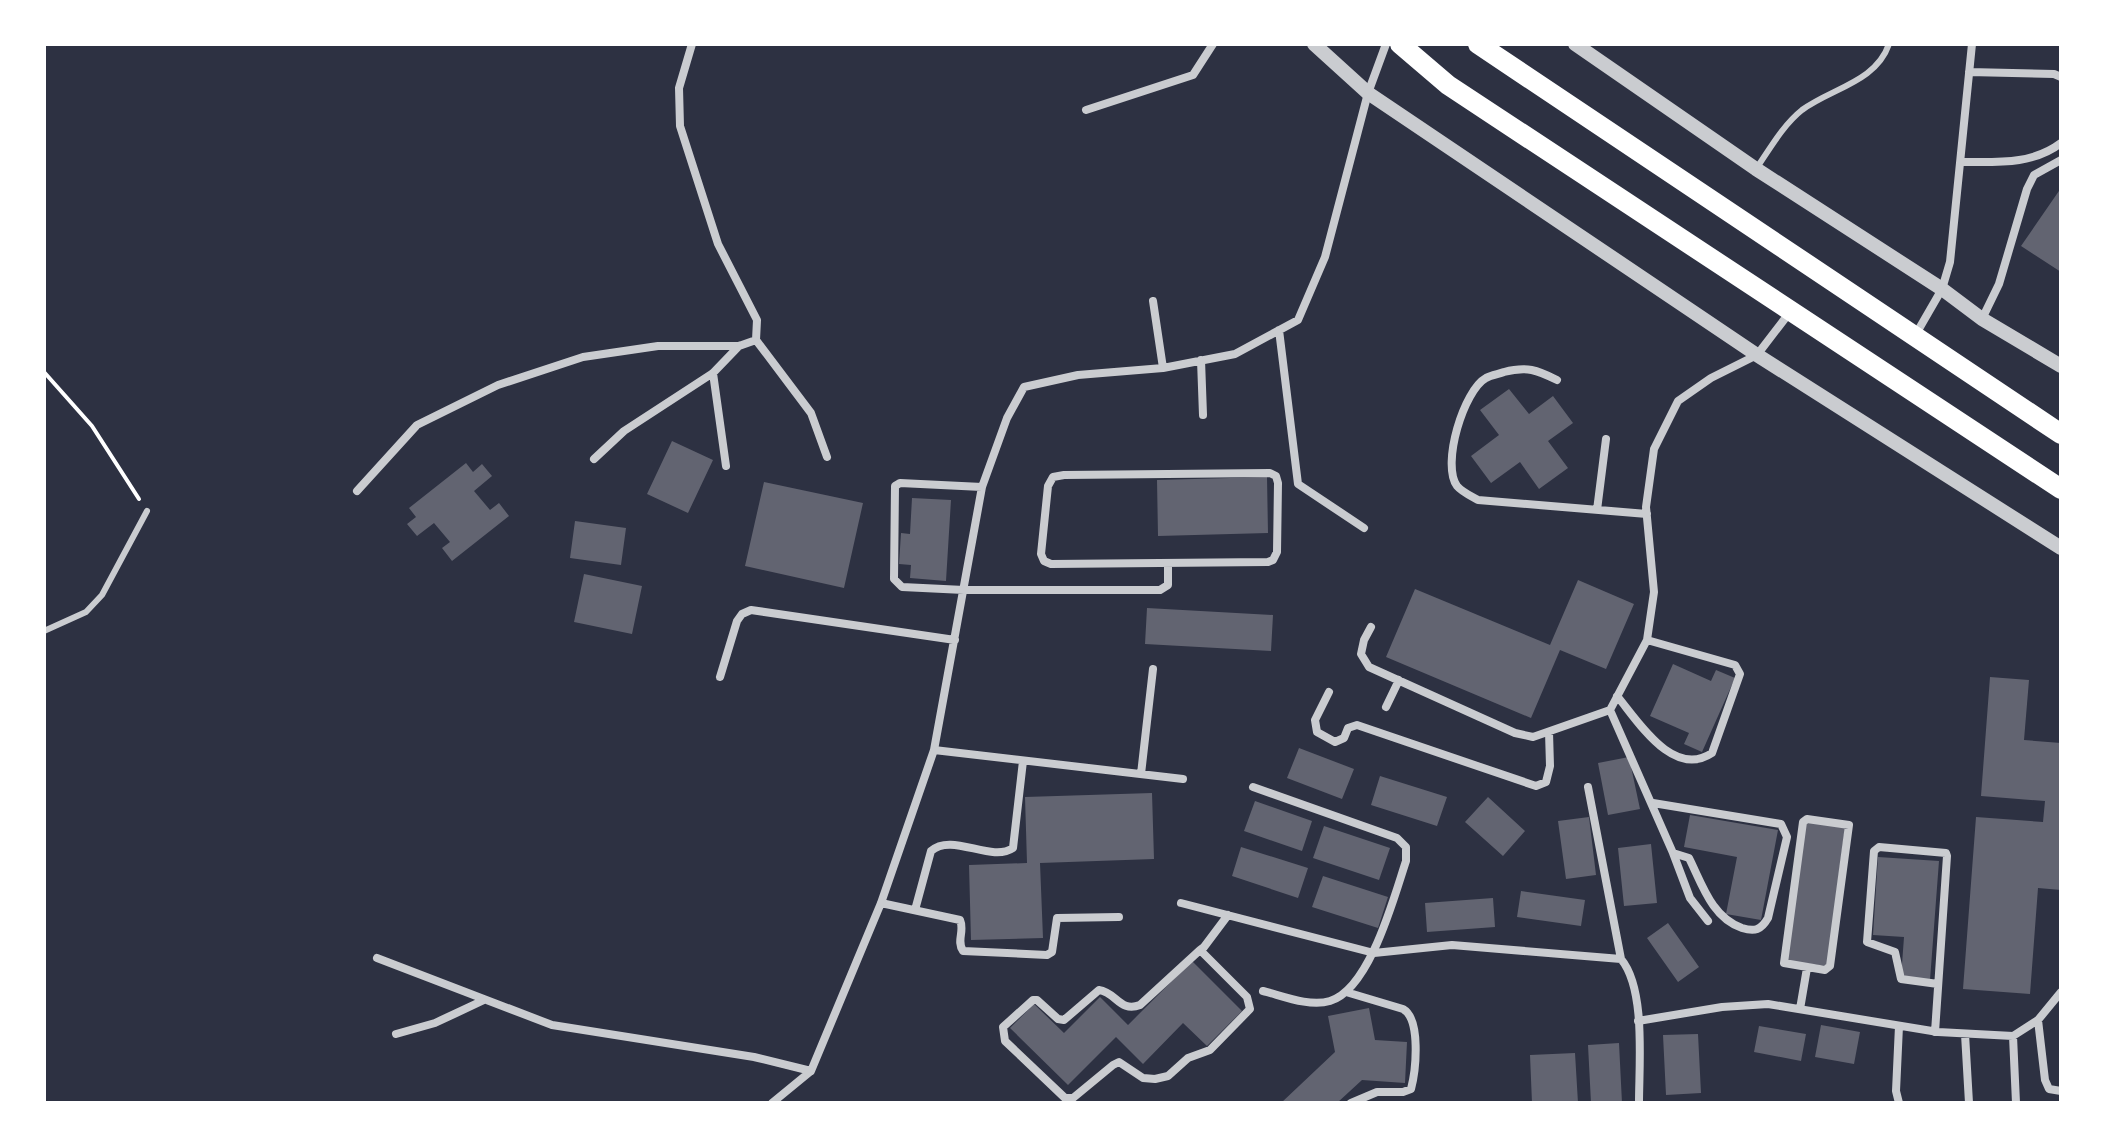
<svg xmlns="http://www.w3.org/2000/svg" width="2105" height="1147" font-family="Poppins,sans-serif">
	<rect width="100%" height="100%" fill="#2d3142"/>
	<!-- building -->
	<path fill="#626471" d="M2061,188V272L2021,246Z
		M1509,389L1529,414L1553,396L1573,423L1548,441L1568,468L1539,489L1520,462L1491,483L1471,456L1499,435L1480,410Z
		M672,441L713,460L688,513L647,494Z
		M466,463L473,472L482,464L492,476L474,491L490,510L499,503L509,516L452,561L442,548L450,542L434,523L417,536L407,524L416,517L409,508Z
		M1267,477L1268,533L1158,536L1157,480Z
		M764,482L863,503L844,588L745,566Z
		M912,498L951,500L946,581L910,578L911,565L899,564L901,533L910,534Z
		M575,521L626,528L621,565L570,558Z
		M584,574L642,586L632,634L574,622Z
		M1578,580L1634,604L1606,669L1560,650L1531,718L1386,657L1415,589L1550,645Z
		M1147,608L1273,615L1271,651L1145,644Z
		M1673,664L1711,681L1716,670L1735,678L1702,752L1684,744L1689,733L1650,716Z
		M1990,677L2029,680L2024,740L2061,743V890L2038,888L2030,994L1963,989L1976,817L2043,822L2045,801L1981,796Z
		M1299,748L1354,769L1342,799L1287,778Z
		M1629,757L1640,809L1608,815L1598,763Z
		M1380,776L1447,797L1437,826L1371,805Z
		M1152,793L1154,859L1040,863L1043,938L971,940L969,865L1027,863L1025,797Z
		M1488,797L1525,831L1503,856L1465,822Z
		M1255,801L1312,821L1302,851L1244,831Z
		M1690,815L1778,830L1761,920L1726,914L1737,857L1684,847Z
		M1589,817L1596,875L1566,879L1558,821Z
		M1805,822L1845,827L1827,966L1787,961Z
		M1324,826L1390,848L1379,880L1313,858Z
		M1651,844L1657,903L1624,906L1618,848Z
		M1241,847L1308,868L1298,898L1232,876Z
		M1878,857L1939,861L1930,980L1901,978L1904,937L1873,935Z
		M1323,876L1388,897L1378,928L1312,907Z
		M1521,891L1585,900L1581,926L1517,917Z
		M1493,898L1495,927L1427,932L1425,903Z
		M1668,923L1699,967L1678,982L1647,938Z
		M1192,961L1242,1011L1207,1046L1183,1023L1143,1064L1116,1037L1068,1085L1010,1028L1034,1004L1064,1033L1100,997L1128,1025Z
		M1369,1008L1375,1040L1407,1042L1405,1083L1362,1080L1337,1103H1281L1335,1052L1328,1016Z
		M1821,1025L1860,1032L1854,1064L1815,1057Z
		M1759,1026L1806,1034L1801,1061L1754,1052Z
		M1698,1034L1701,1093L1666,1095L1663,1035Z
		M1619,1043L1622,1103H1591L1588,1045Z
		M1575,1053L1578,1103H1532L1530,1055Z"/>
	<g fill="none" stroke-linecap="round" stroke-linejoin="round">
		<!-- path -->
		<path stroke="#fff" stroke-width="4" d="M44,372L92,426L139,499"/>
		<!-- service -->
		<path stroke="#caccd0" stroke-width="6" d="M1756,169C1769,150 1783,125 1802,110C1832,88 1876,82 1889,44
			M44,631L86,612L102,595L147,511"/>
		<!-- minor -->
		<path stroke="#caccd0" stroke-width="8" d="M1969,72L2054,74L2061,77
			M1086,110L1193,75L1213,44
			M1962,162C1997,162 2032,165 2061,143
			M1153,301L1163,368
			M1982,319L1999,284L2027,189L2034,175L2061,160
			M1279,330L1298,484L1364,528
			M1916,334L1942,289L1950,262L1972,44
			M756,340L811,413L827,457
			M1201,360L1203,415
			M713,373L726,466
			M1557,380C1537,370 1527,366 1504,372C1499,374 1491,375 1486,378C1464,390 1441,464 1457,486C1462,492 1471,496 1478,500L1647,514
			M594,459L624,431L713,373L739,346
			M1270,473L1276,476L1278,483L1277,552L1273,560L1268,562L1051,564L1044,561L1041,554L1048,486L1053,477L1064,475Z
			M982,487L900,483L895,486L894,579L902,587L964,590H1160L1168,585V563
			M357,491L417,425L498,385L583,357L658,346H739L756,340L757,320L718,244L680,126L679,88L692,44
			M1597,510L1606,439
			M1371,627L1364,640L1361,654L1369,667L1515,733L1533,737L1610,710L1647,640L1654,592L1646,507L1654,449L1678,401L1711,378L1757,355L1790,312
			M720,677L737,621L742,614L751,610L955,640
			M1329,692L1315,720L1317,732L1335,742L1344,738L1348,728L1357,725L1536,786L1546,782L1550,766L1549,732
			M1617,696C1638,721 1673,779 1712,753L1740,674L1735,665L1647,640
			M1386,707L1399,680
			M1610,710L1673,853L1689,858C1702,884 1712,918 1742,928C1755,932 1761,930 1768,918L1787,837L1781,824L1653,803
			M934,750L1183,779
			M1141,774L1153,669
			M1253,787L1397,838L1406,847V861C1394,897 1370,989 1330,1001C1309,1007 1283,996 1263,991
			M1588,787L1621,959C1646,989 1639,1064 1639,1103
			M1807,819L1849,825L1830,966L1825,970L1784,963L1803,822Z
			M1673,853L1690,898L1708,921
			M881,903L960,920C965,931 956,941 963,951L1047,955L1052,952L1057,918L1119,917
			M1181,903L1374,953L1452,945L1621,959
			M915,910L931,851C952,832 991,863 1013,848L1023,761
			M1200,950L1247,997L1250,1009L1210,1050L1188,1058L1168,1076L1155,1079L1143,1078L1119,1062L1113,1065L1073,1098H1065L1005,1041L1003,1027L1033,1000H1037L1058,1019L1064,1020L1099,990C1116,992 1120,1013 1140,1005L1200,950L1204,947L1228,915
			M377,958L552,1025L754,1057L811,1071
			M1346,992L1403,1009C1421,1019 1416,1070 1411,1089L1403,1092H1377L1351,1103
			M1800,1009L1807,968
			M2038,1020L2045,1080L2049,1089L2061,1091
			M1638,1021L1722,1007L1768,1004L1938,1032L2013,1036L2038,1020L2061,992
			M1899,1026L1896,1091L1899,1103
			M1935,1032L1947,856L1946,853L1879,847L1874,851L1867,942L1895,952L1901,979L1938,984
			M396,1034L435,1023L484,1000
			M1965,1034L1969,1103
			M2013,1036L2016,1103
			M772,1103L811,1071L881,903L934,750L982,487L1007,418L1024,387L1078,375L1163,368L1235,354L1298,320L1325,257L1368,93L1386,44"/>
		<!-- tertiary -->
		<path stroke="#caccd0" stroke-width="14" d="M1314,44L1368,93L1757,355L2061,548
			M1575,44L1756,169L1942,289L1982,319L2061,366"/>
		<!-- primary -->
		<path stroke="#fff" stroke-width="20" d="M1400,44L1448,85L2061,489
			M1478,44L2061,434"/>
	</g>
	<!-- border -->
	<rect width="2105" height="1147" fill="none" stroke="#ffffff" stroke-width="92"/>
</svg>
